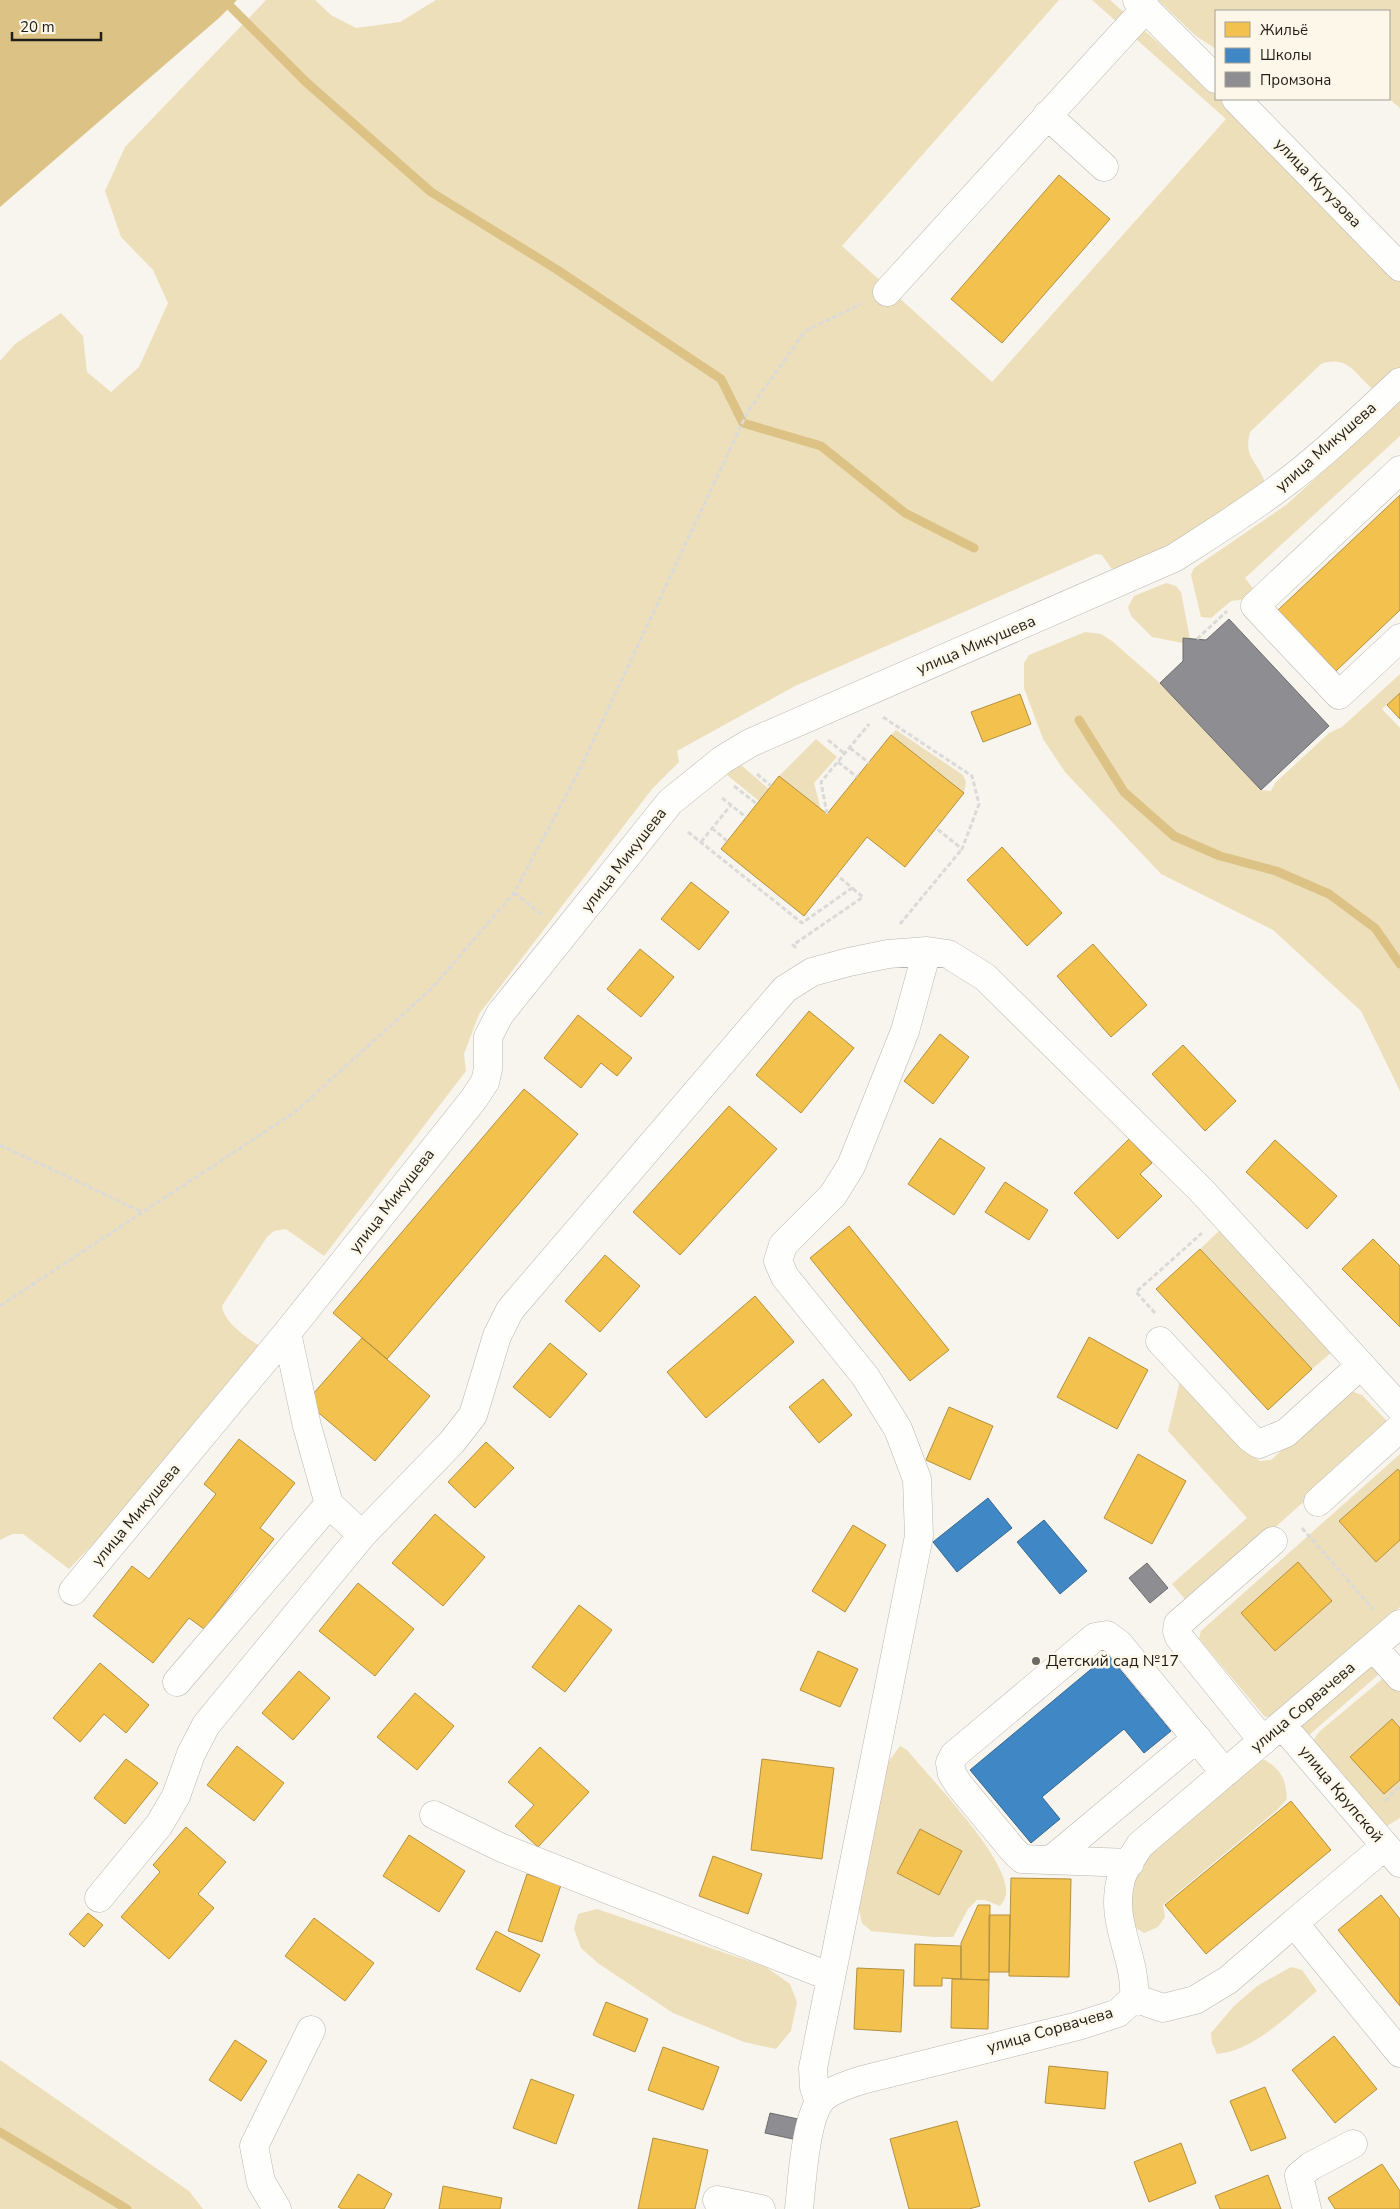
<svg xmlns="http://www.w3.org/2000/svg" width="1400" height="2209" font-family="'Nunito Sans',sans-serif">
	<rect width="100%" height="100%" fill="#f8f5ee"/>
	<!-- green -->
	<path fill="#eedfbb" d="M266,0H315L331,15L356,28L400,22L436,0H1059L842,246L992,382L1226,119L1092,0H1110L1216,94V99H1222L1400,260V371L1373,389C1353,373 1349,355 1321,364L1250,432C1243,459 1258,460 1265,483L1191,538L1118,570L1111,568L1102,555L1096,554L795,686L677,751L679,762L652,789L479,1014L464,1054L466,1071L324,1256L286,1229L274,1231L267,1237L222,1306C225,1326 252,1340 268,1352L267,1364L69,1569L23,1534H12L0,1540V361L15,344L61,313L83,336L87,372L111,392L139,367L168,303L153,270L121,237L105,191L125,147Z
		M1158,0H1400V108L1389,99V11H1216V49L1196,36Z
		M1400,402V436L1245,578L1256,592L1253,598L1231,601L1211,618L1201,617L1191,575L1194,568L1286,505Z
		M1166,583L1176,586L1181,592L1190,639L1183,638V643L1152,637L1131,616L1128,607L1134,596Z
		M1085,632L1101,634L1112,641L1160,683L1261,790L1271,791L1275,783L1329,733L1342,727L1400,674V693L1382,709L1400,728V1091L1361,1011L1273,930L1161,874L1065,772L1043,739L1024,688V663L1029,655Z
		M896,730L963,775L966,782L964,793L891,735Z
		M780,739L741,765L769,789L759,801L722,771Z
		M816,739L837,757L814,783L821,810L779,776Z
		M1220,1230L1331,1353L1312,1369L1200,1249Z
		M1181,1377L1251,1455L1260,1461L1271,1460L1348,1390L1362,1395L1386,1420V1425L1382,1432L1189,1604L1172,1584L1247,1518L1168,1431Z
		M1400,1454V1607L1272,1716L1265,1717L1201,1641L1199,1638L1201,1631Z
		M1371,1656L1386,1668L1308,1736L1294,1729Z
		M1387,1675L1400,1681V1818L1387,1826L1378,1827L1311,1743L1320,1731Z
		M900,1746L907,1750C932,1780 1002,1852 1006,1888C1007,1896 1004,1901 1000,1906L985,1900H977L968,1909L953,1937H933L871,1931L862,1923L858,1905L881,1779L889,1761Z
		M1265,1760C1281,1770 1286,1779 1287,1799L1277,1810L1163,1905L1165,1917L1158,1927L1144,1933L1134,1927L1128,1914L1132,1880L1151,1849L1252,1761Z
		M597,1909L766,1967L790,1984L797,2002L791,2031L776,2049L744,2042L673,2013L599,1964L581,1948L574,1929L578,1914Z
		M1291,1967L1302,1970L1317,1991C1289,2014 1254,2051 1217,2054L1212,2043L1211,2033L1233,2007L1257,1986Z
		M0,2060L189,2191L203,2209H0Z"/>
	<!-- water -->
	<path fill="#dcc385" d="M0,0H237L219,18L0,207Z"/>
	<!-- homes -->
	<path fill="#f2c14e" stroke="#b3903e" d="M1059,175L1110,219L1002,343L951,299Z
		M1400,495V610L1336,671L1278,610Z
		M1400,693V719L1387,705Z
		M1020,694L1031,724L983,742L971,712Z
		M891,735L964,793L905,867L867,837L804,916L721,849L779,776L827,814Z
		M1002,847L1062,913L1027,946L967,880Z
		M691,882L729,912L699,950L661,919Z
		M1093,944L1147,1005L1111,1037L1057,976Z
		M640,949L674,977L641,1017L607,989Z
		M809,1011L854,1048L801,1113L756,1075Z
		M578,1015L632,1058L617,1076L601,1063L581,1088L544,1058Z
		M940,1034L969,1057L933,1104L904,1081Z
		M1183,1045L1236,1101L1205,1131L1152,1074Z
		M524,1089L578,1134L387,1359L333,1313Z
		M729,1106L777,1149L680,1255L633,1212Z
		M940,1138L985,1168L954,1215L908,1184Z
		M1129,1139L1152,1163L1140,1174L1162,1196L1118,1239L1074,1193Z
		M1275,1140L1337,1196L1307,1229L1246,1172Z
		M1005,1182L1048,1210L1029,1240L985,1212Z
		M849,1226L949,1350L910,1381L810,1258Z
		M1373,1239L1400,1266V1327L1342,1269Z
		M1200,1249L1312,1369L1268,1410L1156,1289Z
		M605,1255L640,1286L600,1332L565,1301Z
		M755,1296L794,1342L706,1418L667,1372Z
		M1089,1337L1148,1370L1117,1429L1057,1397Z
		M362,1338L430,1396L375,1461L306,1402Z
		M550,1343L587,1374L550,1418L513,1387Z
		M823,1379L852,1415L819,1443L789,1407Z
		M949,1407L993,1426L970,1480L926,1460Z
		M239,1439L295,1483L260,1528L274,1539L204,1629L189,1618L153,1663L93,1616L132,1566L149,1579L216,1494L204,1484Z
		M486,1442L514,1468L475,1508L448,1482Z
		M1138,1454L1186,1481L1152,1544L1104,1518Z
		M1398,1469L1400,1472V1540L1376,1562L1339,1521Z
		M435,1514L485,1557L443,1606L392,1563Z
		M853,1525L886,1545L845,1612L812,1591Z
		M1298,1562L1332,1601L1275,1651L1241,1613Z
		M358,1583L414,1629L375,1676L319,1631Z
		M579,1605L612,1630L565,1692L532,1667Z
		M818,1651L858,1669L840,1707L800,1690Z
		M100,1663L149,1705L126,1733L104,1714L80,1742L53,1718Z
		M299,1671L330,1698L293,1740L262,1713Z
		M415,1693L454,1726L417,1770L377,1737Z
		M1392,1719L1400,1728V1780L1384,1794L1350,1757Z
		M237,1746L284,1783L254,1821L207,1785Z
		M540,1747L589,1792L538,1847L515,1826L534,1805L508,1782Z
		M126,1759L158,1783L125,1824L94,1798Z
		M762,1759L834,1768L822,1859L751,1850Z
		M1291,1801L1331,1850L1206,1954L1165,1905Z
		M186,1827L226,1862L198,1894L214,1908L169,1959L121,1917L160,1872L153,1865Z
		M920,1829L962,1851L939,1895L897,1873Z
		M409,1835L465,1871L439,1912L383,1876Z
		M713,1856L762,1874L748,1914L699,1896Z
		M527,1874L561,1885L542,1942L508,1931Z
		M1011,1878L1071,1879L1069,1977L1009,1976Z
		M1381,1895L1400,1919V2006L1338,1930Z
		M978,1905H990L989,1980L961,1979V1943Z
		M88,1913L103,1925L84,1947L69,1934Z
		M989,1915H1010L1009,1972H989Z
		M314,1918L374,1963L345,2001L285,1956Z
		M496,1931L540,1955L520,1992L476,1969Z
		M915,1944L961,1946V1979L942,1978V1986H914Z
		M857,1968L904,1970L901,2032L854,2029Z
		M952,1979L989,1980L988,2029L951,2028Z
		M606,2002L648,2019L635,2052L593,2035Z
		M1334,2036L1377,2089L1335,2123L1292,2070Z
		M235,2040L267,2061L241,2101L209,2080Z
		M663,2047L719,2067L703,2110L648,2090Z
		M1049,2066L1108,2072L1105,2109L1045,2103Z
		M531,2079L574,2095L556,2144L513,2128Z
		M1265,2087L1286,2138L1251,2151L1230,2101Z
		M957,2121L980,2206L969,2209H909L890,2139Z
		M653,2138L708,2150L695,2209H638Z
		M1181,2143L1196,2183L1149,2202L1134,2162Z
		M1382,2164L1400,2191V2209H1335L1328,2198Z
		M358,2174L392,2194L384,2209H342L338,2207Z
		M1268,2175L1281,2209H1220L1215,2196Z
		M443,2186L502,2198L500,2209H439Z"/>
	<!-- schools -->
	<path fill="#3f88c5" stroke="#366891" d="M988,1498L1012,1528L957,1572L933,1542Z
		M1044,1520L1087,1571L1060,1594L1017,1542Z
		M1108,1655L1171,1731L1144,1753L1124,1729L1042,1797L1060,1819L1031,1843L970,1770Z"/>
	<!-- industry -->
	<path fill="#8d8d92" stroke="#6c6c6e" d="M1229,619L1329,726L1261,790L1160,683L1183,661V638L1206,640Z
		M1147,1563L1168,1588L1150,1603L1129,1578Z
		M770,2113L798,2119L793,2139L765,2133Z"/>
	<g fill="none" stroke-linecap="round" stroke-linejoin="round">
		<!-- stream -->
		<path stroke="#dcc385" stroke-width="9" d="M224,0L306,82L431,192L556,269L721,379L743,423L821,446L905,513L974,548
			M1079,720L1124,792L1174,836L1220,856L1276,871L1329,894L1375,928L1400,964
			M0,2132L127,2209"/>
		<!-- minor casing -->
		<g stroke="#b9b6b1" stroke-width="29">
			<path id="minor" d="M1137,0L1216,79
				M1236,99L1400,267
				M1047,115L1104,167
				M887,292L1146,8
				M1400,470L1255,606L1339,695L1400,638
				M287,1333L307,1426L329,1504
				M1160,1341L1250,1438L1259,1444L1286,1433L1361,1365
				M1318,1502L1400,1428
				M73,1591L287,1333L473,1100L485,1082L488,1069V1037L500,1014L670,802L722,760L750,743L1174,558C1213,533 1252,509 1288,481C1328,451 1364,415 1400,382
				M1373,1647L1400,1677
				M177,1682L329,1504L362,1535
				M1282,1725L1400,1863
				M1263,1741L1179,1637L1177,1631L1178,1624L1273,1541
				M434,1815L502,1848L831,1977
				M1385,1846L1294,1923L1400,2053
				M1051,1860L1197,1738
				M1130,1863L1022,1859L1013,1850L959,1785L952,1774L950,1763L954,1755L1095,1637L1107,1635L1119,1644L1225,1773
				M99,1898L159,1825L176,1796L191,1754L206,1725L362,1535L452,1442L473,1415L497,1336L510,1310L785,989L812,972L849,962L888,954L927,951L948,954L985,977L1201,1190L1400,1408
				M1134,1998L1163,2008L1195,2000L1228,1980L1294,1923
				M819,2102L814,2087L813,2068L919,1536L917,1479L898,1429L865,1376L785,1277L778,1261L783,1245L833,1195L851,1166L905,1031L927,951
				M717,2200L761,2209
				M277,2209L261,2182L254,2146L311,2030
				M799,2209C802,2182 805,2125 819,2103C826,2091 850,2084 862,2080L1078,2026L1118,2013L1134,1998C1137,1957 1109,1923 1121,1879C1124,1868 1134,1855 1140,1845L1400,1624
				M1307,2209L1299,2176L1311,2166L1353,2144"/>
		</g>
		<!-- path -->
		<path stroke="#dadad8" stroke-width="3" stroke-dasharray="5 2.5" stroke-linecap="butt" d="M1197,639L1227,611
			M883,717L972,776L979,804L962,849L936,828
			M828,740L845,754
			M850,748L869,763
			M838,762L857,777
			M757,774L771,786
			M734,786L757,804
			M722,798L746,817
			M827,814L821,782L869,724
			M712,828L727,841
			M688,832L802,923L852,888L837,875
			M701,842L731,805
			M514,893L544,916
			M900,924L962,849
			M796,948L793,945L863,897L852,888
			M0,1145L142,1212
			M0,1306L295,1112L432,988L514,893L577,775L747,413L805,331L861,304
			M1155,1313L1136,1292L1202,1233
			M1302,1528L1373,1609
			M1385,1801L1400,1786"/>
		<!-- minor -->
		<use href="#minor" stroke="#fefefc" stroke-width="28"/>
	</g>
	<!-- markers -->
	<circle fill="#6c6964" stroke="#fdf7e9" stroke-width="2" cx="1036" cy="1661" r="5"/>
	<g text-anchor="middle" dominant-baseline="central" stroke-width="5" stroke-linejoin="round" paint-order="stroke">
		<!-- street labels -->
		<g font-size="16" fill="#201e19" stroke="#fdf7e9">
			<text transform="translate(1318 183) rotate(46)">улица Кутузова</text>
			<text transform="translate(1326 447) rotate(-41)">улица Микушева</text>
			<text transform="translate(976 645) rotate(-23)">улица Микушева</text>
			<text transform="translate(624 860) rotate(-52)">улица Микушева</text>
			<text transform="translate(392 1201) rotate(-52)">улица Микушева</text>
			<text transform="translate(136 1515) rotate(-50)">улица Микушева</text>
			<text transform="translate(1303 1707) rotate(-40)">улица Сорвачева</text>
			<text transform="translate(1341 1794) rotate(50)">улица Крупской</text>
			<text transform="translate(1050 2030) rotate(-16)">улица Сорвачева</text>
		</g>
		<!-- poi labels -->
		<g font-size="16" fill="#201e19" stroke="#fdf7e9" text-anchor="start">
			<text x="1046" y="1661">Детский сад №17</text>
		</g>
	</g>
	<!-- legend -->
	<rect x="1215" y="10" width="175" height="90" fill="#fdf7e9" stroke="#a5a096"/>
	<rect x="1225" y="22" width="25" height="15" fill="#f2c14e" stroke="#a5a096"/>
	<text x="1260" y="35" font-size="15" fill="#201e19">Жильё</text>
	<rect x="1225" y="48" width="25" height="15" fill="#3f88c5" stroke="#a5a096"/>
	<text x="1260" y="60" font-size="15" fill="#201e19">Школы</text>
	<rect x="1225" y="72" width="25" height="15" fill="#8d8d92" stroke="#a5a096"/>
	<text x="1260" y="85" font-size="15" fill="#201e19">Промзона</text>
	<!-- scale -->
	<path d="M12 32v8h89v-8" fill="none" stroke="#201e19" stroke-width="2.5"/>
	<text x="20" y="32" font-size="15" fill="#201e19" stroke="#fdf7e9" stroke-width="4" paint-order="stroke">20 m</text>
</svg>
